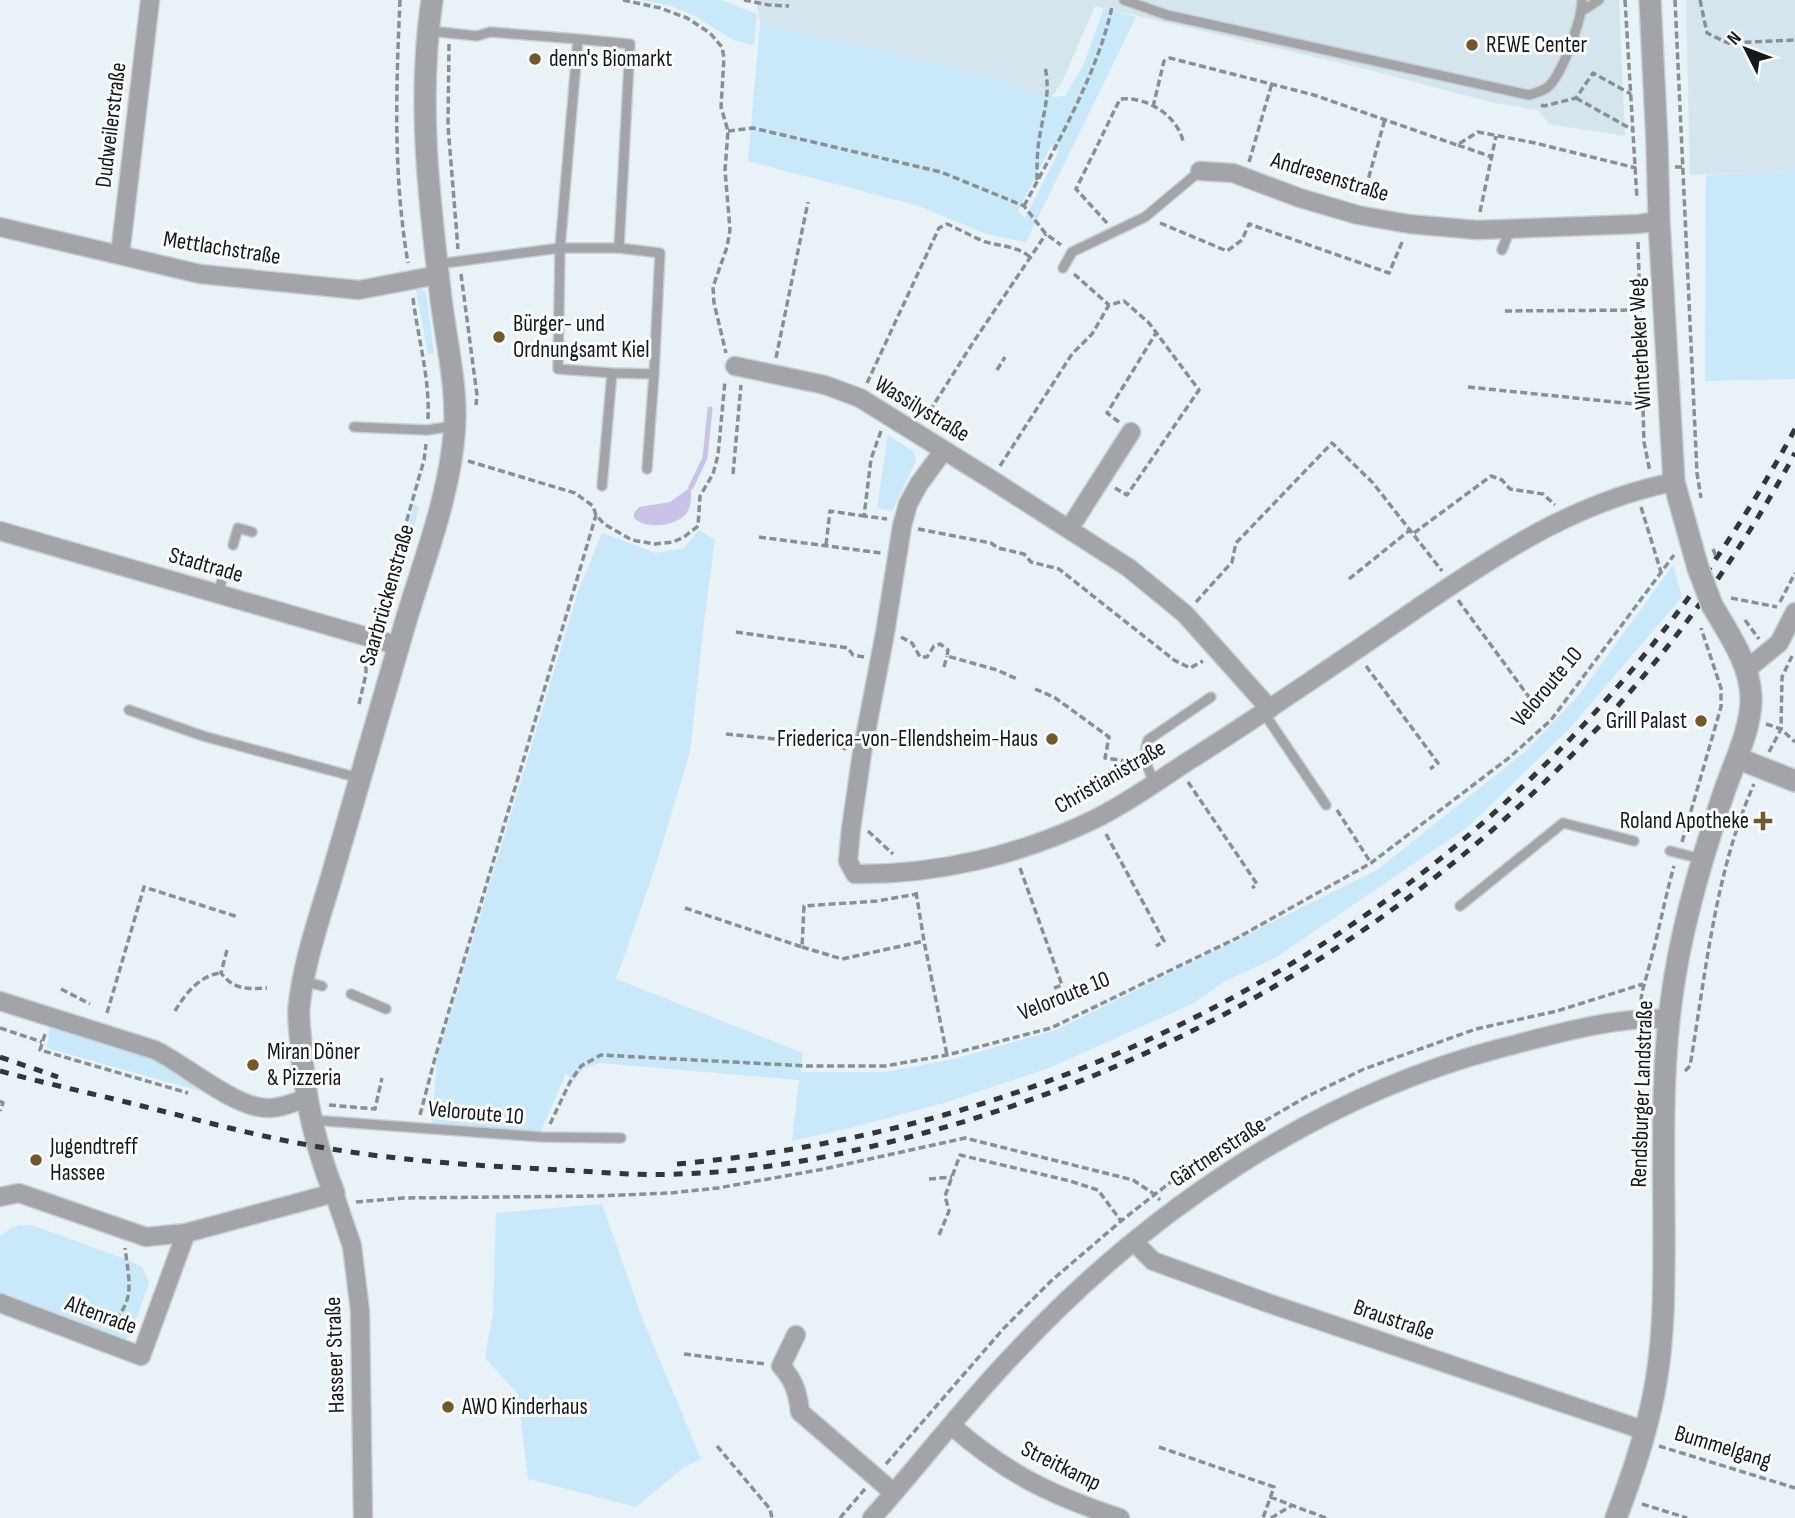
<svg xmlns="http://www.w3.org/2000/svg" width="1795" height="1518" font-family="'Sofia Sans Condensed',sans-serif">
	<rect width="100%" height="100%" fill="#e9f2f7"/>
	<!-- built -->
	<path fill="#d5e5ee" d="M756,0H1619L1625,136L1549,124L1538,110L1490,102L1366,69L1095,6L1063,80L1051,98L1018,91L1000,79L760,23Z
		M1686,0H1795V171L1690,175Z"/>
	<!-- green -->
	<path fill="#c9e8f9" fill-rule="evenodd" d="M643,0H721L757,14L754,45L733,40L695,16L671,6Z
		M1104,8L1136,17L1026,242L986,234L919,206L748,161L760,23L1001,79C1020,92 1042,99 1065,96L1083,66ZM1051,146L1059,151L1025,218L1018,211Z
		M1795,171V379L1705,381L1706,175Z
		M416,289H421L426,293L434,353L428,355Z
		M888,435L914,452L916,461L892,511L877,508Z
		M414,505L419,506C410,544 405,588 382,621Z
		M699,530L715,540L704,622L690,752L654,871L616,979L803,1053L801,1072H885L954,1059L1056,1030L1377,870L1526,751L1579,695L1673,565L1682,597L1570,728L1469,826L1275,958L1225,981L1192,1004L1049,1068L947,1102L854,1127L792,1141L799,1080L600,1063L584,1068L574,1081L566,1073L540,1133L432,1126L437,1059L578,592L602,533L656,553L684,548Z
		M50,1027L156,1058L203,1088L200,1091L47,1048Z
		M602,1204L641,1315L701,1459L684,1467L636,1507L528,1479L518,1394L485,1358L493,1313L496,1213Z
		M20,1225H32L133,1262L143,1268L149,1283L130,1336L124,1340L0,1295V1236L11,1228Z"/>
	<!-- water -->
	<path fill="#c9c3e8" d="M691,487C691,496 692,506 686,514C676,526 646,530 634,518V513L639,507L670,502Z"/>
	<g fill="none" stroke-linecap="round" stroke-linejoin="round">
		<!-- stream -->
		<path stroke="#c9c3e8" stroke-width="5" d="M691,487L705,458L710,409"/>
		<!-- service casing -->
		<g stroke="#c7cfd4" stroke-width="12">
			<path id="service" d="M1124,0L1167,15L1529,95C1535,93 1544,91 1549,86C1563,72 1582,19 1582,0
				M1582,11L1599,0
				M430,31L477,36L490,32L578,39
				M1502,250L1510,229
				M438,264L560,248H619L660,253L654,374
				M1063,268L1072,252L1145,217L1200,171
				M612,373L654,374L647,469
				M354,427L427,430L454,426
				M602,486L612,373L558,369L560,248L578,39L630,44L619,248
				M233,545L238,528L252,532
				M218,594L224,572
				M129,710L203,736L359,778
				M1264,713L1326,805
				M1154,782C1147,767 1142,757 1148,740L1211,697
				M1670,851L1702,859
				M1460,906L1563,823L1634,841
				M303,981L322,986
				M351,994L386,1009
				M312,1120L542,1137L621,1138"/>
		</g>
		<!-- minor casing -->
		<g stroke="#c7cfd4" stroke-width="21">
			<path id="minor" d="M1200,171L1233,173L1300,198L1358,215L1409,224L1477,230L1638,224L1659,221
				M0,227L200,274L359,290L438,275
				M120,255L150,0
				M735,366L825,385L860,398L992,480L1129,568L1185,614L1270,709
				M944,450L919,484L908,504L902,526L885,633L862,753L851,829L848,861L855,874C937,875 1021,855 1095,819C1128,803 1159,780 1190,760C1271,709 1349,655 1428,601C1505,549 1581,500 1674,482
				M1069,529L1131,432
				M0,531L399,646
				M1746,670L1779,643L1795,612
				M0,1001L155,1050C186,1065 237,1110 270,1108C282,1108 295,1102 307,1098
				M0,1197L19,1193L146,1237L186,1233L334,1193L352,1246L360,1311L363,1518
				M1134,1242L1153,1261L1268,1303L1646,1431
				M0,1303L141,1356L186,1233
				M796,1335L781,1366C794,1380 798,1393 800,1412L894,1493
				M951,1425C1005,1473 1052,1496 1120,1518
				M872,1518C920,1464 964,1406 1014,1354C1145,1213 1314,1097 1501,1048C1556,1034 1612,1017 1668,1019"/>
		</g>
		<!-- tertiary casing -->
		<g stroke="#c7cfd4" stroke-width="24">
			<path id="tertiary" d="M1650,0L1657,143L1659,221L1674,482L1698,568
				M1737,758L1795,781
				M334,1193C315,1145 304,1096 301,1044C300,1032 298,1019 299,1007C304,959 322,911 335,865C359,782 383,699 407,617C424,561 446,504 453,445C460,396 447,348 441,299C429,199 417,101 432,0
				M1616,1518C1633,1473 1648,1429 1656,1382C1664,1335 1664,1287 1664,1239C1664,1152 1660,1063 1675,976C1685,915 1703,856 1722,798C1732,767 1752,729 1751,697C1750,663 1728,633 1712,605"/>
		</g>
		<!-- path -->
		<path stroke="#899093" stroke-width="3.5" stroke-dasharray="7 3.5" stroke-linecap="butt" d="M400,0C396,89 393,175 408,263
			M623,0L660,8L687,18L710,33L722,47L724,58L721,107L728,131L725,170L730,230L727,247L713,287L714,303L726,353
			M744,0L769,5L789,6
			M1625,0L1637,199
			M1675,0L1697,473L1701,498
			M1700,0L1707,33L1728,43L1795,40
			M449,44L448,126L458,249
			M1576,98L1633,130
			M1541,105L1544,106L1576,98L1593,73L1631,94
			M1153,107L1164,61L1170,58L1314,95L1457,145L1478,132L1535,143L1636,168
			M728,131L753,128L941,172L1024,206L1046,234L1061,245
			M1458,145L1492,157
			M1249,162L1272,83
			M1675,167H1684
			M1037,180C1037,167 1037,153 1039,140C1043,115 1051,93 1045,67
			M1363,198L1385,119
			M1024,206C1056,146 1098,72 1112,7
			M1480,212L1496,136
			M1107,223L1076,189L1120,99C1146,96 1177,115 1183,141
			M1160,223L1227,251L1242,240L1249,224L1389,273L1403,240
			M1638,242L1644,442L1650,472
			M461,274L477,395L476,405
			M1074,274L1109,305
			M413,298C418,339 430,378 428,419
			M1505,311L1641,310
			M776,358L808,202
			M997,370L1005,357
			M867,383L939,228L947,224C959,229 971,236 983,241C1000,247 1016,245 1030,257
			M1468,387L1644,405
			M924,420L974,341L1046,234
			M1119,422L1107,413L1156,333
			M881,431L871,459L864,516L887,519
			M468,461L575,493L593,506L596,515L604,524L632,540L655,544L673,542L684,537L698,526L700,496L713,474L718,455L725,381
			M1000,466L1072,354L1092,334L1109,305L1124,301L1149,323L1199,390L1127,495L1115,488
			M733,474L741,385
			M1641,507L1661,572
			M918,529L991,543L998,548L1024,554L1031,562L1059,569L1174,660L1190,668L1203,661
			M1414,533L1491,476L1502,480L1510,489L1543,494L1555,505
			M759,537L881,553
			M826,545L830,511L864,516
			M1349,579L1410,530
			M1731,598L1777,607
			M1458,600L1534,704L1529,708
			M1196,602L1232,562L1236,543L1332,443L1373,483L1442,571
			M1780,602L1795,573
			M1745,620L1759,639
			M375,621L394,565L424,460L426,444
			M736,632L848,648L853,655L864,657
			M901,637L912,643L920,657H927L934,646L940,644L948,650L947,656L997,670L1017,679
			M1366,666L1438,763L1430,769
			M944,667L947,656
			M1035,689L1054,697L1109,737L1105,758L1132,762
			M359,704L366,674V652
			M1766,724L1781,729L1795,742
			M726,734L835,745L846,749
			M1769,752L1781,729L1782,677L1792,656
			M1188,782L1257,884L1252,888
			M1337,810L1371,863
			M868,831L893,854
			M1106,834L1164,941L1156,946
			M1682,842L1721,707V688L1701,628
			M1020,868L1062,985L1052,989
			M916,892L924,941L947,1055
			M685,908L802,947L804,906L877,901L917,894
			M802,947L842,959L924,941
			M227,950L221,973C234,990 247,989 267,988
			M61,989L90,1004
			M1641,1001C1642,987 1647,977 1650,963C1659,931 1665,898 1674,866
			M175,1011C185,994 200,975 221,973
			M107,1013L144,887L238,917
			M0,1028L42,1042
			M45,1034L40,1050L188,1093
			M1640,1037V1058L1647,1065
			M1685,1071L1690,1066C1706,972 1715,872 1754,784
			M0,1101L3,1103L0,1111
			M329,1105L375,1109L382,1078
			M420,1115L435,1058L596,515
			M550,1124L570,1082L581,1066L601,1055L808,1066H885L947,1055L1051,1028L1237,938L1371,863L1510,757L1551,720L1674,555
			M929,1179L952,1177
			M356,1202L403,1198L598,1196L670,1193L718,1188L824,1169L965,1138L1133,1180L1154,1194L1160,1200
			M939,1235L949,1211L945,1196L960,1155L1070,1181L1098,1190L1121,1221
			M107,1326C137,1304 129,1281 125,1248
			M684,1354L765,1364
			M717,1446L770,1509L772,1518
			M1659,1446L1795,1488
			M1159,1447L1274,1487L1263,1518
			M886,1464L1004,1328L1051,1281L1121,1221L1200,1159L1304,1098L1364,1069L1476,1029L1557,1011L1643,984
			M1270,1497L1326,1518
			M1642,1504L1687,1518
			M840,1518L865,1489
			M1271,1518L1291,1506"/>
		<!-- service -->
		<use href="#service" stroke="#a2a4a7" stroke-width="9"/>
		<!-- minor -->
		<use href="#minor" stroke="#a2a4a7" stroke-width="18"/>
		<!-- tertiary -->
		<use href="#tertiary" stroke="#a2a4a7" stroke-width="21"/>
		<!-- rail -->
		<path stroke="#333638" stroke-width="5" stroke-dasharray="9 9" stroke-linecap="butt" d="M0,1057L58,1077
			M0,1071C47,1084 95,1094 142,1106C199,1120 256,1136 314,1146C397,1161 480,1166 563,1170C601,1172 640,1176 678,1174C761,1172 844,1155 924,1133C1291,1034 1614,789 1795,453
			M677,1164C1156,1121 1566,853 1795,429"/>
		<!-- tertiary-bridge casing -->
		<g stroke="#c7cfd4" stroke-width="24" stroke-linecap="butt">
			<path id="tertiary-bridge" d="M1698,568L1712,605"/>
		</g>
		<!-- path-bridge -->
		<path stroke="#899093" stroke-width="3.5" stroke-dasharray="7 3.5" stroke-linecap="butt" d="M1713,549L1717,559"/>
		<!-- tertiary-bridge -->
		<use href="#tertiary-bridge" stroke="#a2a4a7" stroke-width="21"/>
	</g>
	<!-- markers -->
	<g fill="#72582a" stroke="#fcfeff" stroke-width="2.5">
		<circle cx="1472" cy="45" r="7"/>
		<circle cx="535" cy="59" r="7"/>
		<circle cx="499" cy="337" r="7"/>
		<circle cx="1701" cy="721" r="7"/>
		<circle cx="1052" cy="739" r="7"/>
		<path d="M1759.5 810.5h7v7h7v7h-7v7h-7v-7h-7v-7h7z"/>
		<circle cx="253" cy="1065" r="7"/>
		<circle cx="36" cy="1160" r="7"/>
		<circle cx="448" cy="1407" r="7"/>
	</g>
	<g text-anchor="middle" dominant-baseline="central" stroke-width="6" stroke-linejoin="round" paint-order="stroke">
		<!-- poi labels -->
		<g font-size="23" fill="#16191a" stroke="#fcfeff" text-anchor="start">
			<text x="1486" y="45">REWE Center</text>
			<text x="549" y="59">denn's Biomarkt</text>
			<text x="513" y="324">Bürger- und<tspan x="513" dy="26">Ordnungsamt Kiel</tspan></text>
			<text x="1687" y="721" text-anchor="end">Grill Palast</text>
			<text x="1038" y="739" text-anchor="end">Friederica-von-Ellendsheim-Haus</text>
			<text x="1749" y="821" text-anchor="end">Roland Apotheke</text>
			<text x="267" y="1052">Miran Döner<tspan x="267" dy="26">&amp; Pizzeria</tspan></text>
			<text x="50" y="1147">Jugendtreff<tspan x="50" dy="26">Hassee</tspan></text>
			<text x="462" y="1407">AWO Kinderhaus</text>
		</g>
		<!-- street labels -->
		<g font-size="23" fill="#16191a" stroke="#fcfeff">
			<text transform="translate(111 125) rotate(-83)">Dudweilerstraße</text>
			<text transform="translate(1330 177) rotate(17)">Andresenstraße</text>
			<text transform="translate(222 248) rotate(9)">Mettlachstraße</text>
			<text transform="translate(1640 344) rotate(-93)">Winterbeker Weg</text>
			<text transform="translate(922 409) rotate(31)">Wassilystraße</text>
			<text transform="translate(206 565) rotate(16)">Stadtrade</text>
			<text transform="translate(387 595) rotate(-74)">Saarbrückenstraße</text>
			<text transform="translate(1547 687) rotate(-50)">Veloroute 10</text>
			<text transform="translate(1110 777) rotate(-30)">Christianistraße</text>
			<text transform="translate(1064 996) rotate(-22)">Veloroute 10</text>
			<text transform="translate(1642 1094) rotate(-88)">Rendsburger Landstraße</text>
			<text transform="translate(476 1113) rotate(5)">Veloroute 10</text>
			<text transform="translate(1218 1152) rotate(-33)">Gärtnerstraße</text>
			<text transform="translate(101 1315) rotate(20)">Altenrade</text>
			<text transform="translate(1394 1320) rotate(19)">Braustraße</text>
			<text transform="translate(335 1355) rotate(-92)">Hasseer Straße</text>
			<text transform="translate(1723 1447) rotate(17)">Bummelgang</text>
			<text transform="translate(1061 1466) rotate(26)">Streitkamp</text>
		</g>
	</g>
	<!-- north arrow -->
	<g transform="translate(1746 49) rotate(312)" stroke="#fcfeff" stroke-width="5" paint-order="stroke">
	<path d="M0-5L12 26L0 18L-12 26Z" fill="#16191a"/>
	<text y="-10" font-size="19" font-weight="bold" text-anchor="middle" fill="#16191a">N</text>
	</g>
</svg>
